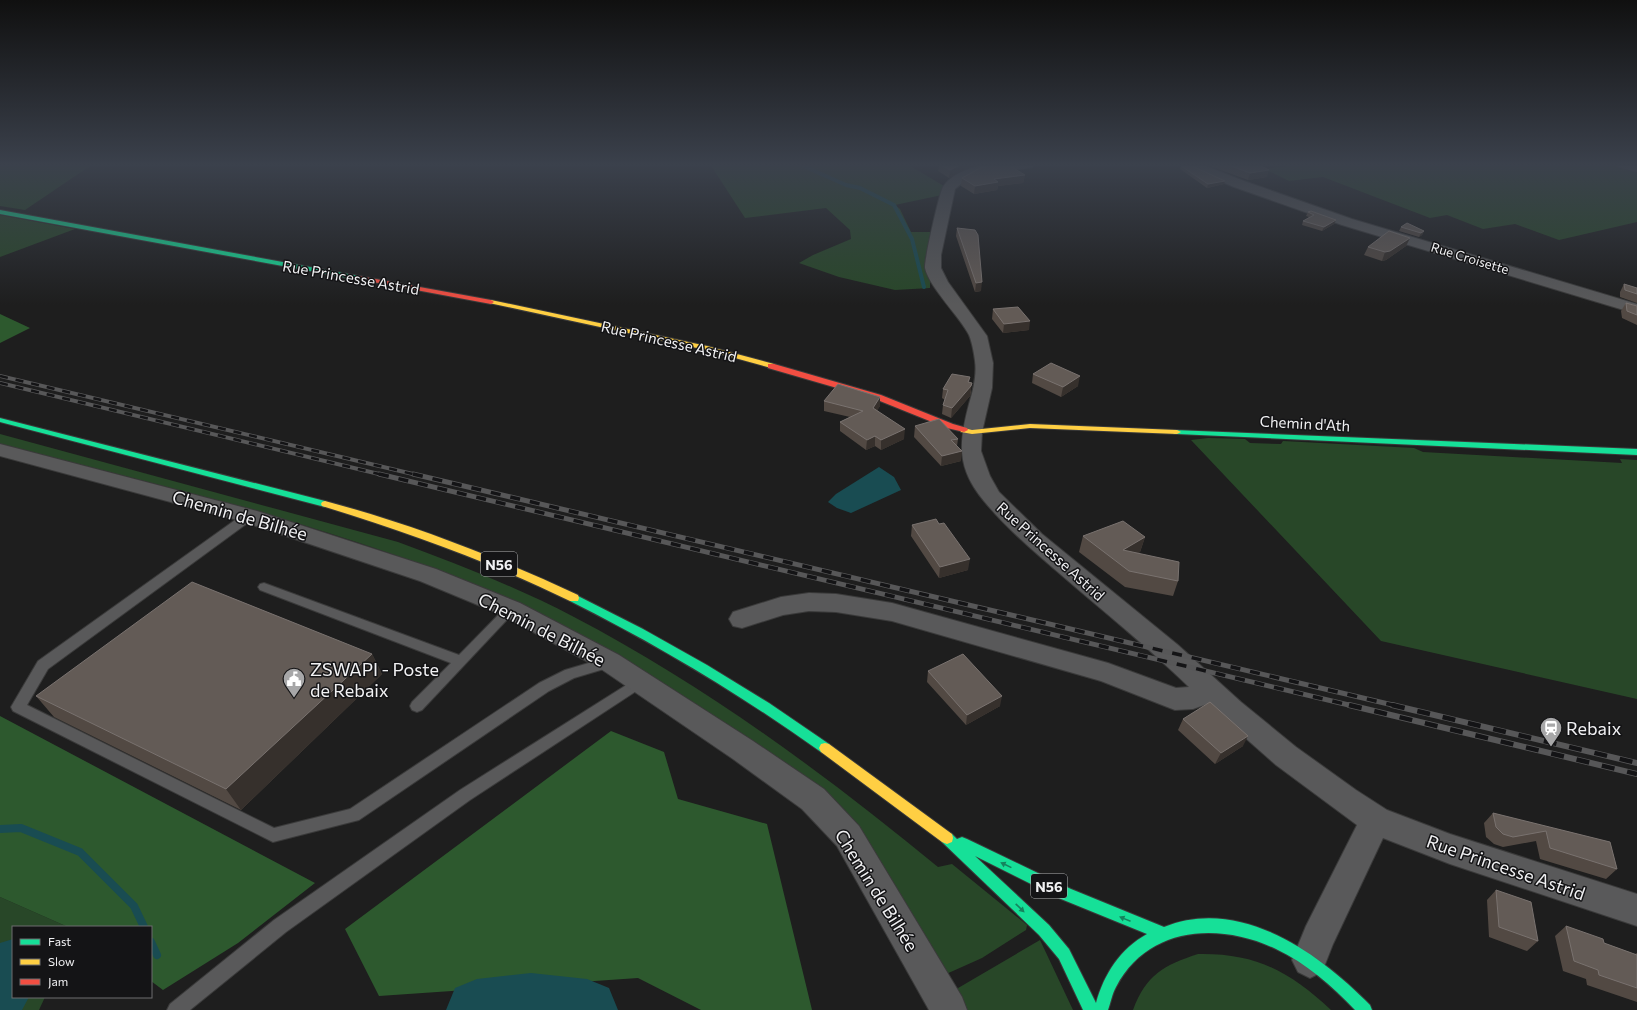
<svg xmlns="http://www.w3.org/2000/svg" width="1637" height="1010" font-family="Commissioner,sans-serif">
	<rect width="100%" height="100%" fill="#1e1e1e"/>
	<!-- green -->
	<path fill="#284728" d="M0,164H93L25,210L0,206Z
		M710,164H907L944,186L942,195L895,205L900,209L911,232H931L930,288L895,290L839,277L799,263L813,255L851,239L850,230L826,208L745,218Z
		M1304,164H1616L1637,171V222L1559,240L1515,224L1483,229L1447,215L1430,218L1323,177L1289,181L1265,169Z
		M0,215L75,229L0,257Z
		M0,434L398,542C457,564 517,587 574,617C704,685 825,774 938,867L952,864L1027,925L1026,930L982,958L944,975L855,827L457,578C309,520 154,484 0,444Z
		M1208,438L1245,439L1250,443L1281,444L1283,441L1414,448L1423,452L1622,463L1620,459L1637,460V699L1381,641L1191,440Z
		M0,897L68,927H13V997H45L39,1010H0Z
		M1040,940L1073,1010H965L953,991Z
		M1198,954C1256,953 1289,971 1331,1010H1133C1146,975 1164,965 1198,954Z"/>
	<!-- forest -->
	<path fill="#2d592e" d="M0,314L30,328L0,343Z
		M0,716L315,883L238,943L163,990L151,981V927H68L0,897Z
		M611,731L664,752L678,799L767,824L812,1010H701L638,978L379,996L345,929Z"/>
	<!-- water -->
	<path fill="#194c52" d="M879,467L894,477L901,490L851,513L837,508L828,502L836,494Z
		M13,939V997H29L22,1010H0V943Z"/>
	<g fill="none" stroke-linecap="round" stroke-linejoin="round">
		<!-- stream-far1 -->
		<path stroke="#194c52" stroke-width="4" d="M799,164L846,185L860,188L894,205L912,239L924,287"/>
		<!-- stream -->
		<path stroke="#194c52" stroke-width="8" d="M0,829L21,828L80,852L134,906L144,927
			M151,942L157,955"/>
		<!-- river -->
		<path fill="#194c52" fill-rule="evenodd" d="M531,973L587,979L609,988L618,1010H446L455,988L477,979Z"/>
		<!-- lane casing -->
		<g stroke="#3a3a3a" stroke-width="2">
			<path id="lane" d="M249,512L253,513L255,516L253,519L48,669L27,705L274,828L350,809L539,683L565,670L609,657L614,658L616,662L614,666L574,678L549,691L359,820L273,842L13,711L11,707L38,661L245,513Z
				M264,583L459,655L507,606H515L517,609L422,710L417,712L412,710L410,706L412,702L451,663L260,590L258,587L260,584Z
				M639,677L644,678L646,682L644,686L470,800L286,932L190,1010H167L170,1004L274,920L460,790Z"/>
		</g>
		<!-- street casing -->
		<g stroke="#3a3a3a" stroke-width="2">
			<path id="street" d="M987,164H1036C1031,172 998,168 988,171C975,175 965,180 955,189L941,255V268L948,282L987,336L993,363L992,388L982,432L981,451L990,476L999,492L1042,534L1178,645L1241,702L1296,747L1356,790L1387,810L1450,834L1637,894V926L1450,864L1383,838L1333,944L1322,972L1310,978L1298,972L1292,960L1306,926L1357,825L1276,765L1207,704L1193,709L1175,710L1101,681L892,621L836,612L809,611L783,615L742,628L733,626L729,619L733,612L781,597L809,593L836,594L892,603L1108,663L1176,688L1189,687C1150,649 1108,615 1066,579C1038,555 1008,530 984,501C956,468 959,442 969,404C973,391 977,375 975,361C974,353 972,342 969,335C960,317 929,287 925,268C924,261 939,194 943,187C952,173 972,167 987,164Z
				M1185,164H1201L1244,181L1352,219L1637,304V314L1342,225L1234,187L1187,167Z
				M1616,164H1637V172L1618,167Z
				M0,444L257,511L436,569L520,603L619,655L753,741L824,789L859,826L962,997L967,1010H929L837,846L802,809L733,759L601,669L502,615L420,581L241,521L0,456Z"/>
		</g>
		<!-- fast casing -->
		<g stroke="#3a3a3a" stroke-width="2">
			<path id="fast" d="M0,210L359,276L362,278L359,280L0,214Z
				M0,418L325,501L329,504L325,507L0,422Z
				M1174,430L1637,449V455L1177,434H1174L1173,432Z
				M574,594L643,629L707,665L769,703L829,744L831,748L829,752L825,753L821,752C741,695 658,645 570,601L569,598L570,595Z
				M947,832L952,834L957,839L962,837L967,839L1071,889L1164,927C1240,896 1319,953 1370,1005L1372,1010H1355C1332,986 1306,963 1276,949C1219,922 1148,926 1116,987C1112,994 1111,1002 1108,1010H1083L1059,959L1039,935L942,842L941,838L942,834ZM975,856L1061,899L1147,934C1120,949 1104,974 1096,1003L1069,949L1049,925Z"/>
		</g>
		<!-- slow casing -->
		<g stroke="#3a3a3a" stroke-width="2">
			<path id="slow" d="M491,300L707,346L774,364L775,366L771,368L706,350L489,303L488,302Z
				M1030,424L1177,430L1181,432L1177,434L1030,428L972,434L961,432L960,430L964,428L972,430Z
				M325,501C412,524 496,557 578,595L579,598L578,601H570C490,562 407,532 322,506L321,504L322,502Z
				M825,743L829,744L952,834L953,838L952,842L947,844L942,842L821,752L819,748L821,744Z"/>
		</g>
		<!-- jam casing -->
		<g stroke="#3a3a3a" stroke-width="2">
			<path id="jam" d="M359,276L491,300L494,302L491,304L357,279L356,278Z
				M768,364H774L881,395L953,424L967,428L968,430L964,432L947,428L875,399L768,368Z"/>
		</g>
		<!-- lane -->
		<use href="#lane" fill="#59595a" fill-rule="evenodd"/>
		<!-- street -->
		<use href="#street" fill="#59595a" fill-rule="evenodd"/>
		<!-- fast -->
		<use href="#fast" fill="#16e098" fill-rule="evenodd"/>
		<!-- slow -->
		<use href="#slow" fill="#ffcf43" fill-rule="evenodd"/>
		<!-- jam -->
		<use href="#jam" fill="#f24e42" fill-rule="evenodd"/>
		<!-- rail-far2 casing -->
		<g stroke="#575758" stroke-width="4">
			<path id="rail-far2" d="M0,376L417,475
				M0,383L383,475"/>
		</g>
		<!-- rail-far1 casing -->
		<g stroke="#575758" stroke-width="5">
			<path id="rail-far1" d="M379,474L1353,706
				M413,474L1397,706"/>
		</g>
		<!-- rail casing -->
		<g stroke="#575758" stroke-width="6">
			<path id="rail" d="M1349,705L1637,774
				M1392,705L1637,763"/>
		</g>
		<!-- rail-far2 -->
		<use href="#rail-far2" stroke="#141416" stroke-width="2.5" stroke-dasharray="8" stroke-linecap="butt"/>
		<!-- rail-far1 -->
		<use href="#rail-far1" stroke="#141416" stroke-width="3.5" stroke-dasharray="10" stroke-linecap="butt"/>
		<!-- rail -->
		<use href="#rail" stroke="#141416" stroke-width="4.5" stroke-dasharray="13" stroke-linecap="butt"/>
	</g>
	<!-- wall -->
	<path fill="#524943" d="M938,164H987L968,168L949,178L938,171L939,166H937Z
		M1204,164H1257L1267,177L1248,180Z
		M1181,166L1225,181L1224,184L1207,188L1180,169Z
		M1025,175L1023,183L998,186L997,190L974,194L961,186L962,178Z
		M1308,212L1336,220L1334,224L1322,231L1302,225L1303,221L1309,217L1306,216Z
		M1401,227L1424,231L1422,235L1419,237L1399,231Z
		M957,228L981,291L975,292L956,236Z
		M1410,238L1406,246L1386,260L1382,261L1364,255L1368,247Z
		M1624,284L1637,288V303L1620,297V292Z
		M1626,303L1637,306V325L1622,318L1621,311Z
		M993,309L1029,330L1003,333L992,319Z
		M1033,374L1078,386L1061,397L1032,383Z
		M970,377L969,382L971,392L970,396L951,418L942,414L943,405L945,400L942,398L943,389Z
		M880,397V406L877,410L904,439L881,450L875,446L866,450L840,431V422L850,417L824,411V401Z
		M915,426L958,439L957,446L961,461L941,466L914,437Z
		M912,525L968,570L939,578L911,536Z
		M1083,536L1145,537L1140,552L1138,553L1178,581L1173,596L1125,587L1079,552Z
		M372,654L382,674L241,810L54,717L36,696Z
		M928,671L1000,706L966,725L927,682Z
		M1183,719L1243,746L1215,764L1178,730Z
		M1493,813L1610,842L1617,869L1606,879L1540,859L1536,841L1503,847L1494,844L1486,837L1484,823Z
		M1496,890L1538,941L1527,951L1489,937L1487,900Z
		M1566,926L1604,943L1635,954L1637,953V1002L1587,985L1586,979L1563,971L1555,936Z"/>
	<!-- shaded-wall -->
	<path fill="#36302c" d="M962,164H987L968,168L949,178L950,170Z
		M1269,170L1267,177L1248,180L1250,173Z
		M1025,175L1023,183L998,186L997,190L974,194L975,186L994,179Z
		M1225,181L1224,184L1207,188L1208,184Z
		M1336,220L1334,224L1322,231L1324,227Z
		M1424,231L1422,235L1419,237L1421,233Z
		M1410,238L1406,246L1386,260L1382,261L1385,252Z
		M982,282L981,291L975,292L976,283Z
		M1030,321L1029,330L1003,333L1004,324Z
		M1080,376L1078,386L1061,397L1063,387Z
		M970,377L968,387L972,383L970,396L951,418L952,408L968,382Z
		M880,397V406L873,417V408Z
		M905,429L904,439L881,450V440Z
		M875,436V446L866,450L867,440Z
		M962,451L961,461L941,466L942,456Z
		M1145,537L1140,552L1120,564L1123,550Z
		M970,559L968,570L939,578L940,567Z
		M372,654L382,674L241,810L226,789Z
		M1002,696L1000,706L966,725L967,715Z
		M1248,736L1243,746L1215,764L1221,753Z"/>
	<!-- building -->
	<path fill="#635b56" stroke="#79726f" d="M939,164H962L950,170Z
		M1000,164H1007L1025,175L994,179L998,182L975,186L962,178L980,168Z
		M1226,164H1257L1269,170L1250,173Z
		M1181,166H1192L1225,181L1208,184Z
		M1311,211L1336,220L1324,227L1303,221L1314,215L1308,212Z
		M1407,223L1424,231L1421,233L1401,227Z
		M957,228L975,230L978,235L982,282L976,283Z
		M1389,231L1410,238L1390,251L1385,252L1368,247Z
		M1624,284L1637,288V294L1625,290Z
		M1626,303L1637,306V315L1627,311Z
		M1018,307L1030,321L1004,324L993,309Z
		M1051,363L1080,376L1063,387L1033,374Z
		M952,374L970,377L968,382L972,383L971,386L952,408L943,405L948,390L943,389Z
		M838,384L880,397L873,408L905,429L881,440L875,436L867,440L840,422L863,411L824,401Z
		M939,419L958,439L951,440L962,451L942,456L915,426Z
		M936,519L939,524L944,523L970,559L940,567L912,525Z
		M1123,521L1145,537L1123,550L1179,562L1178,581L1129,571L1083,536Z
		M192,582L372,654L226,789L36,696Z
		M963,654L1002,696L967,715L928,671Z
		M1210,702L1248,736L1221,753L1183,719Z
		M1493,813L1610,842L1617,869L1550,848L1546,831L1513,837L1503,834L1496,827Z
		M1496,890L1531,902L1538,941L1499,927Z
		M1566,926L1603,939L1604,943L1637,955V988L1599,975L1598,970L1574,961Z"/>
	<!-- one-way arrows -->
	<defs><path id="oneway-solid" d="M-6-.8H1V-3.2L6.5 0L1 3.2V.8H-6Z"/></defs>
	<g fill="#15845e">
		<use href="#oneway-solid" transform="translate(1006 865) rotate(-154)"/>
		<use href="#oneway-solid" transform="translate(1020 908) rotate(44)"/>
		<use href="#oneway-solid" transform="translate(1125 919) rotate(-158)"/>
	</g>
	<!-- sky -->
	<linearGradient id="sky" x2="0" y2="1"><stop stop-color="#101010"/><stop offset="0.54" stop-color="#3b414c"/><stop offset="1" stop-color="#3b414c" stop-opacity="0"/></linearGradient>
	<rect width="1637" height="305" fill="url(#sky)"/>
	<!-- icons -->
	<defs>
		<g id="civic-pin" transform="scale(1.15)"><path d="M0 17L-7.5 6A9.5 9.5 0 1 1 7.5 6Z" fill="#a7a7a8" stroke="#141416"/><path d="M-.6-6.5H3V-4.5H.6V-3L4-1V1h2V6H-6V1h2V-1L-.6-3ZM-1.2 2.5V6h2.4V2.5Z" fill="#fff"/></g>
		<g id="station-pin" transform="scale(1.15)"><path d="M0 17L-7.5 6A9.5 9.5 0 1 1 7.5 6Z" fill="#a7a7a8" stroke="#141416"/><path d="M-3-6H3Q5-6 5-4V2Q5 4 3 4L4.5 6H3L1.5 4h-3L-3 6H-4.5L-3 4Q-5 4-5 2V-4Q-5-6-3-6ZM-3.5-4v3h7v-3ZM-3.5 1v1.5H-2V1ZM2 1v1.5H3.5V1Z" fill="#fff"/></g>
	</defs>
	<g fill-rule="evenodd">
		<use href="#civic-pin" x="294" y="679"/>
		<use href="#station-pin" x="1551" y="728"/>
	</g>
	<g text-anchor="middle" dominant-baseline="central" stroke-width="3" stroke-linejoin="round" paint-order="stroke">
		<!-- far-street labels -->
		<g font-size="13" fill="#f1f1f3" stroke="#141416">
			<text transform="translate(1470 258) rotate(17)">Rue Croisette</text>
		</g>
		<!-- shield labels -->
		<g fill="#141416" stroke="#afafb1" stroke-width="1">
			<rect x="481" y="552" width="36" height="24" rx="3"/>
			<rect x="1031" y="874" width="36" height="24" rx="3"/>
		</g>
		<g font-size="14" font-weight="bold" fill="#f1f1f3">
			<text x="499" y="564">N56</text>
			<text x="1049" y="886">N56</text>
		</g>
		<!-- street labels -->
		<g font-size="15" fill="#f1f1f3" stroke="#141416">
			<text transform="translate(351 277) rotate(10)">Rue Princesse Astrid</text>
			<text transform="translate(669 341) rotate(13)">Rue Princesse Astrid</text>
			<text transform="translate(1305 423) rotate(3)">Chemin d'Ath</text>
			<text transform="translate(1051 551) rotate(42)">Rue Princesse Astrid</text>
		</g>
		<!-- near-street labels -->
		<g font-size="18" fill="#f1f1f3" stroke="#141416">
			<text transform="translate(240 515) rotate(16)">Chemin de Bilhée</text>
			<text transform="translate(542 629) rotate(27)">Chemin de Bilhée</text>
			<text transform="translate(1506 867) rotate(19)">Rue Princesse Astrid</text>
			<text transform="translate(877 890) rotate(58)">Chemin de Bilhée</text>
		</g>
		<!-- near-poi labels -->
		<g font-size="18" fill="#f1f1f3" stroke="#141416" text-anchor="start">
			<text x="310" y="669">ZSWAPI - Poste<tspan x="310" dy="21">de Rebaix</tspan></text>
			<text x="1566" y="728">Rebaix</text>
		</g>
	</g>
	<!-- legend -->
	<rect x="12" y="926" width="140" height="72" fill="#141416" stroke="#6c6c6e"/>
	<rect x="20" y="939" width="20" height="6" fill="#16e098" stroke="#6c6c6e"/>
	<text x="48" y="946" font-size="12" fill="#f1f1f3">Fast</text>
	<rect x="20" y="959" width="20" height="6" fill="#ffcf43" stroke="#6c6c6e"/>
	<text x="48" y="966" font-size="12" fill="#f1f1f3">Slow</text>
	<rect x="20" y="979" width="20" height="6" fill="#f24e42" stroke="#6c6c6e"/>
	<text x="48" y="986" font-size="12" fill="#f1f1f3">Jam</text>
</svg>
